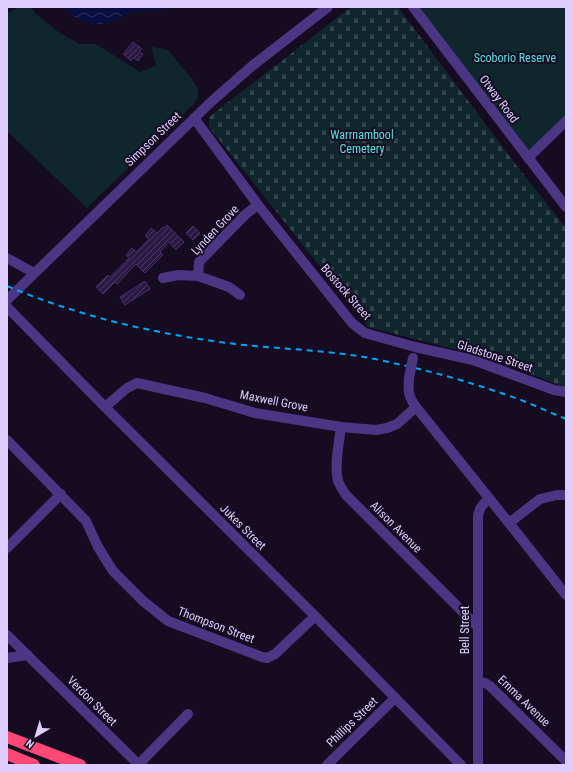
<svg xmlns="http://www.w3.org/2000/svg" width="573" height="772" font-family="'Roboto Condensed',sans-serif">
	<defs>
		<pattern id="cemetery-stones" width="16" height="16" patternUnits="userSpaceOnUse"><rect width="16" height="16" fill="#0f262c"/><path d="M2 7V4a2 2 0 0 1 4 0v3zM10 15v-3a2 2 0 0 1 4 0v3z" fill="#32444c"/></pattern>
		<pattern id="water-waves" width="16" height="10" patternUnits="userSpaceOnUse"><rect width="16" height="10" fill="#080f40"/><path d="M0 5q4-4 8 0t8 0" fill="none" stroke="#2c315d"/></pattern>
		<pattern id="building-hatch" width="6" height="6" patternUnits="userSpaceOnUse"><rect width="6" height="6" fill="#2b1843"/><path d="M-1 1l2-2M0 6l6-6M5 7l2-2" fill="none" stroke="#49385f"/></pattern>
	</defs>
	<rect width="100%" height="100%" fill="#150c22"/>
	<!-- green -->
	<path fill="#0f262c" d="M19,7H31L36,14L57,31L79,44H96L140,72L156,66L151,46L168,50L192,79L198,89V96L194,104L87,208L7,131V13H8Z
		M413,7H566V121L528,158Z"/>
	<!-- cemetery -->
	<path fill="url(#cemetery-stones)" d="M351,7H398L520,170L566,228V388L493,359L435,344L368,327L209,127V117Z"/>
	<!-- water -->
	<path fill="url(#water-waves)" d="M63,7H171L167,9L132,12L105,24H90L75,17Z"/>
	<!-- building -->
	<path fill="url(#building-hatch)" stroke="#482970" d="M133,42L142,49L139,52L143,54L138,61L134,58L131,61L123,54Z
		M167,225L184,242L176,250L169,242L160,252L163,255L145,273L136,264L117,284L115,282L103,294L96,287L108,275L110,277L129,258L126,255L132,248L136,252L149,239L145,236L151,228L157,233L163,227L164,228Z
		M193,226L200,233L193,240L186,233Z
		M145,281L150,289L125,305L120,297Z"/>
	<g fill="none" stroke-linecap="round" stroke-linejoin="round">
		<!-- minor -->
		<path stroke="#4a3682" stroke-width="10" d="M413,7L566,207
			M194,118L258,205L352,323L365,333L372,335L415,347L473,360L554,390L566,392
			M528,158L566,121
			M7,258L34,273
			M163,278L178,275L198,276
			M240,295L229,287L198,276L199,262L246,214L258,205
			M7,300L212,101L252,66L328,7
			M7,307L105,407L315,616L461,765
			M409,378C408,391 408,396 416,407L509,523L566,595
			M105,407L127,388L137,383L205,398L255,413L341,427L376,430L387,428L397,424L416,407
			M341,427C339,442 334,466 338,481C340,486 343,491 346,495L478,627
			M7,440L86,521L98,547L113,571L143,601L168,621L262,657L267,658L275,654L315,616
			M509,523L540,499L557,495H566
			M7,548L61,494
			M7,635L139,765
			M7,658L28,655
			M478,682L485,683L490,686L566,761
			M138,765L188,714
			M327,765L395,698
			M478,765V517C479,507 483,505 489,498"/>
		<!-- highway -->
		<path stroke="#ff4876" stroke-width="12" d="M7,737L80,765
			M7,754L34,765"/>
		<!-- rail -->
		<path stroke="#00a6f8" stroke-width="2" stroke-dasharray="6 5" stroke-linecap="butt" d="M7,286C81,317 155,334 235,344C280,349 325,350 370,358C381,360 392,363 402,365C443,374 482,386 521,400C536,406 551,413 566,419"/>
		<!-- minor-bridge -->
		<path stroke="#4a3682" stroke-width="10" d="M409,378L413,358"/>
	</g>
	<g text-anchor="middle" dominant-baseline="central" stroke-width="4" stroke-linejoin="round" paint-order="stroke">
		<!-- park labels -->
		<g font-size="12" fill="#55e3e0" stroke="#150c22">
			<text x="515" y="58">Scoborio Reserve</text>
			<text x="362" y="135">Warrnambool<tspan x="362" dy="14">Cemetery</tspan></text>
		</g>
		<!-- street labels -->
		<g font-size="12" fill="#decdff" stroke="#150c22">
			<text transform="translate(499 99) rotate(53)">Otway Road</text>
			<text transform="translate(153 139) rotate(-44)">Simpson Street</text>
			<text transform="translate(215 230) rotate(-47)">Lynden Grove</text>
			<text transform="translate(346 292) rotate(49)">Bostock Street</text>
			<text transform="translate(495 356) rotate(18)">Gladstone Street</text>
			<text transform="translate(274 401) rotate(11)">Maxwell Grove</text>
			<text transform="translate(243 527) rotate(45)">Jukes Street</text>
			<text transform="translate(396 527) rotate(45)">Alison Avenue</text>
			<text transform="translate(216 625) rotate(21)">Thompson Street</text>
			<text transform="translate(465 630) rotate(-90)">Bell Street</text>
			<text transform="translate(92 701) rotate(45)">Verdon Street</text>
			<text transform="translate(524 701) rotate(44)">Emma Avenue</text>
			<text transform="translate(352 722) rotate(-44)">Phillips Street</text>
		</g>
	</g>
	<!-- border -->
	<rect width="573" height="772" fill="none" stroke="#decdff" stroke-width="16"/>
	<!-- north arrow -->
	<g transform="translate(36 736) rotate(218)" stroke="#150c22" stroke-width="3" paint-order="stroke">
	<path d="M0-3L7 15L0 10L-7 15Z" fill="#decdff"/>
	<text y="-6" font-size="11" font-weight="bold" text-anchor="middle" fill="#decdff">N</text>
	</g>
</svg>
